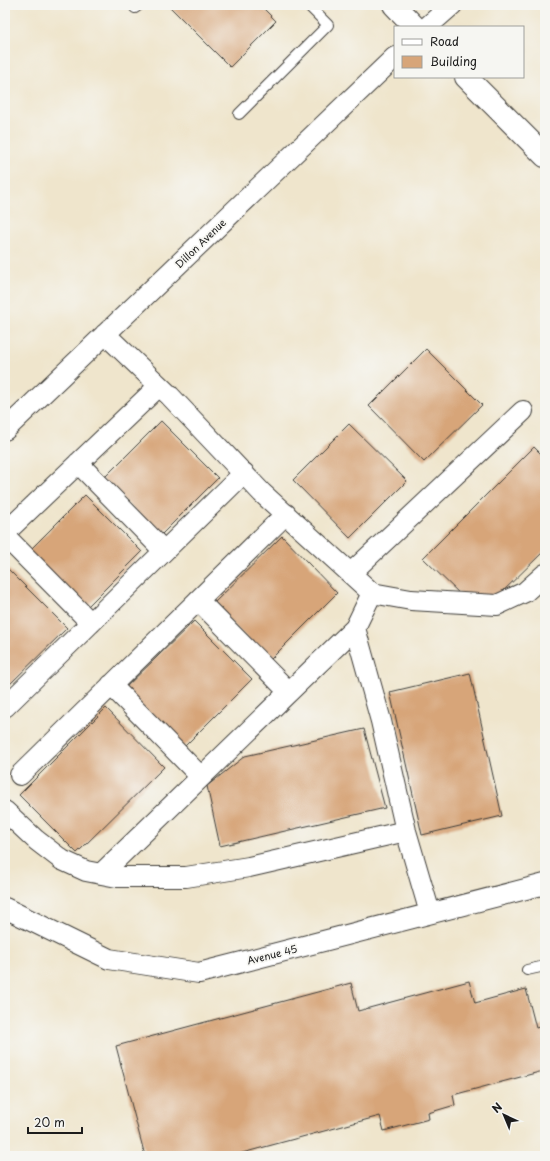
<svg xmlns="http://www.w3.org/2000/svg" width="550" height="1161" font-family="'Playpen Sans',sans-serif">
	<rect width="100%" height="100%" fill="#f6f6f2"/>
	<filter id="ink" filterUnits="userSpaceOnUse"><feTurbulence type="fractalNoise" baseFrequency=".025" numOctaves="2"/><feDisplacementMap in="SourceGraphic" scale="8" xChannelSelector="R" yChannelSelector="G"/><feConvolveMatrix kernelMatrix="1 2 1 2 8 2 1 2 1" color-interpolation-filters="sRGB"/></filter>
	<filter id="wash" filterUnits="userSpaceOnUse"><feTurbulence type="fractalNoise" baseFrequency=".012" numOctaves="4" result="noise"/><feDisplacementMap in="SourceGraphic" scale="16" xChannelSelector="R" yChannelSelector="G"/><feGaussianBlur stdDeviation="0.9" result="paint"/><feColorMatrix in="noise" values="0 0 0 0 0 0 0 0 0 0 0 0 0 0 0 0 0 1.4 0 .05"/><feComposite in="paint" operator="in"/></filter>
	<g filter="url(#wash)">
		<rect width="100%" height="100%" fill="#efe5cc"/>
		<g id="blocks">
			<!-- building -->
			<path fill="#d7a579" d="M172,5H260L276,21L230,67L170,7Z
				M426,349L482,405L424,462L369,406Z
				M161,421L218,478L160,536L103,479Z
				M349,424L407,481L350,538L293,480Z
				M534,447L545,458V550L494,600L465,599L423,558Z
				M85,495L142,552L85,609L28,552Z
				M282,536L337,593L269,661L213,604Z
				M8,569L67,628L5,689V572Z
				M194,621L252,679L183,748L124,689Z
				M470,673L502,816L422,835L390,692Z
				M106,708L164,767L77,853L19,795Z
				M364,729L385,808L220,846L207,786L245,756Z
				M469,981L475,1003L526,989L536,1028L545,1025V1076L543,1071L453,1095L455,1105L428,1113L429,1119L384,1131L380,1116L231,1156H145L116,1046L351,983L358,1011Z"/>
		</g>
	</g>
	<g filter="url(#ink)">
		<use href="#blocks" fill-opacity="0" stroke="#3c3a36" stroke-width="1"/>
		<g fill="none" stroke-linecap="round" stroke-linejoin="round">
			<!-- lane casing -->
			<g stroke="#3c3a36" stroke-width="12">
				<path id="lane" d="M135,8L139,5
					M239,114L328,25L308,5
					M527,970L545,966"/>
			</g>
			<!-- street casing -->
			<g stroke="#3c3a36" stroke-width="22">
				<path id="street" d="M427,27L452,5
					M105,334L170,396L262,493L372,593L355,628L381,721L406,831L430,913
					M5,430L395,57
					M78,463L164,551
					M5,533L159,386
					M5,536L91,623
					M351,573L523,411
					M372,593L411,600L497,605L525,592L545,574
					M198,600L289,692
					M111,685L201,777
					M5,707L244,473
					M20,775L286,514
					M5,811L36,840L62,860L86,871L117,877H186L249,867L406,831
					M101,874L355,628
					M5,908L109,959L199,973L545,884"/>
			</g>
			<!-- secondary casing -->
			<g stroke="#3c3a36" stroke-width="24">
				<path id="secondary" d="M394,5L415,27
					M466,77L545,156"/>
			</g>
			<!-- lane -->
			<use href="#lane" stroke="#fff" stroke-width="10"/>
			<!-- street -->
			<use href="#street" stroke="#fff" stroke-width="20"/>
			<!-- secondary -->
			<use href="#secondary" stroke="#fff" stroke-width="22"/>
		</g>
	</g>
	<g text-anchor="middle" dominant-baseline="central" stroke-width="3.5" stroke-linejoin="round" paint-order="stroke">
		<!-- street labels -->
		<g font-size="10" fill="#1c1c1c" stroke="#f6f6f2">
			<text transform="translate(200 243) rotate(-44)">Dillon Avenue</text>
			<text transform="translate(272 954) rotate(-14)">Avenue 45</text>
		</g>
	</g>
	<!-- margin -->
	<rect width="550" height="1161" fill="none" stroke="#f6f6f2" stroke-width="20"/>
	<!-- legend -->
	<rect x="394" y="26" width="130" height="52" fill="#f6f6f2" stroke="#9f9f9c"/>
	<rect x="402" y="39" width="20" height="6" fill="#ffffff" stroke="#9f9f9c"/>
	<text x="430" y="46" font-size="12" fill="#1c1c1c">Road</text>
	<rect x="402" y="56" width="20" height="12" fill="#d7a579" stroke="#9f9f9c"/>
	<text x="430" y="66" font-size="12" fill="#1c1c1c">Building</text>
	<!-- north arrow -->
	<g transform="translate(504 1115) rotate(316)" stroke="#f6f6f2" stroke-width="3" paint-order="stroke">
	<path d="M0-3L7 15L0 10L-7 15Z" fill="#1c1c1c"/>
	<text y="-6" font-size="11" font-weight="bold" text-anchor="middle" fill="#1c1c1c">N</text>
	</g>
	<!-- scale -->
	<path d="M28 1127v6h54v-6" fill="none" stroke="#1c1c1c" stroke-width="2"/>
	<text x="34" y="1127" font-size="12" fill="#1c1c1c" stroke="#f6f6f2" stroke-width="3" paint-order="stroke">20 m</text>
</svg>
